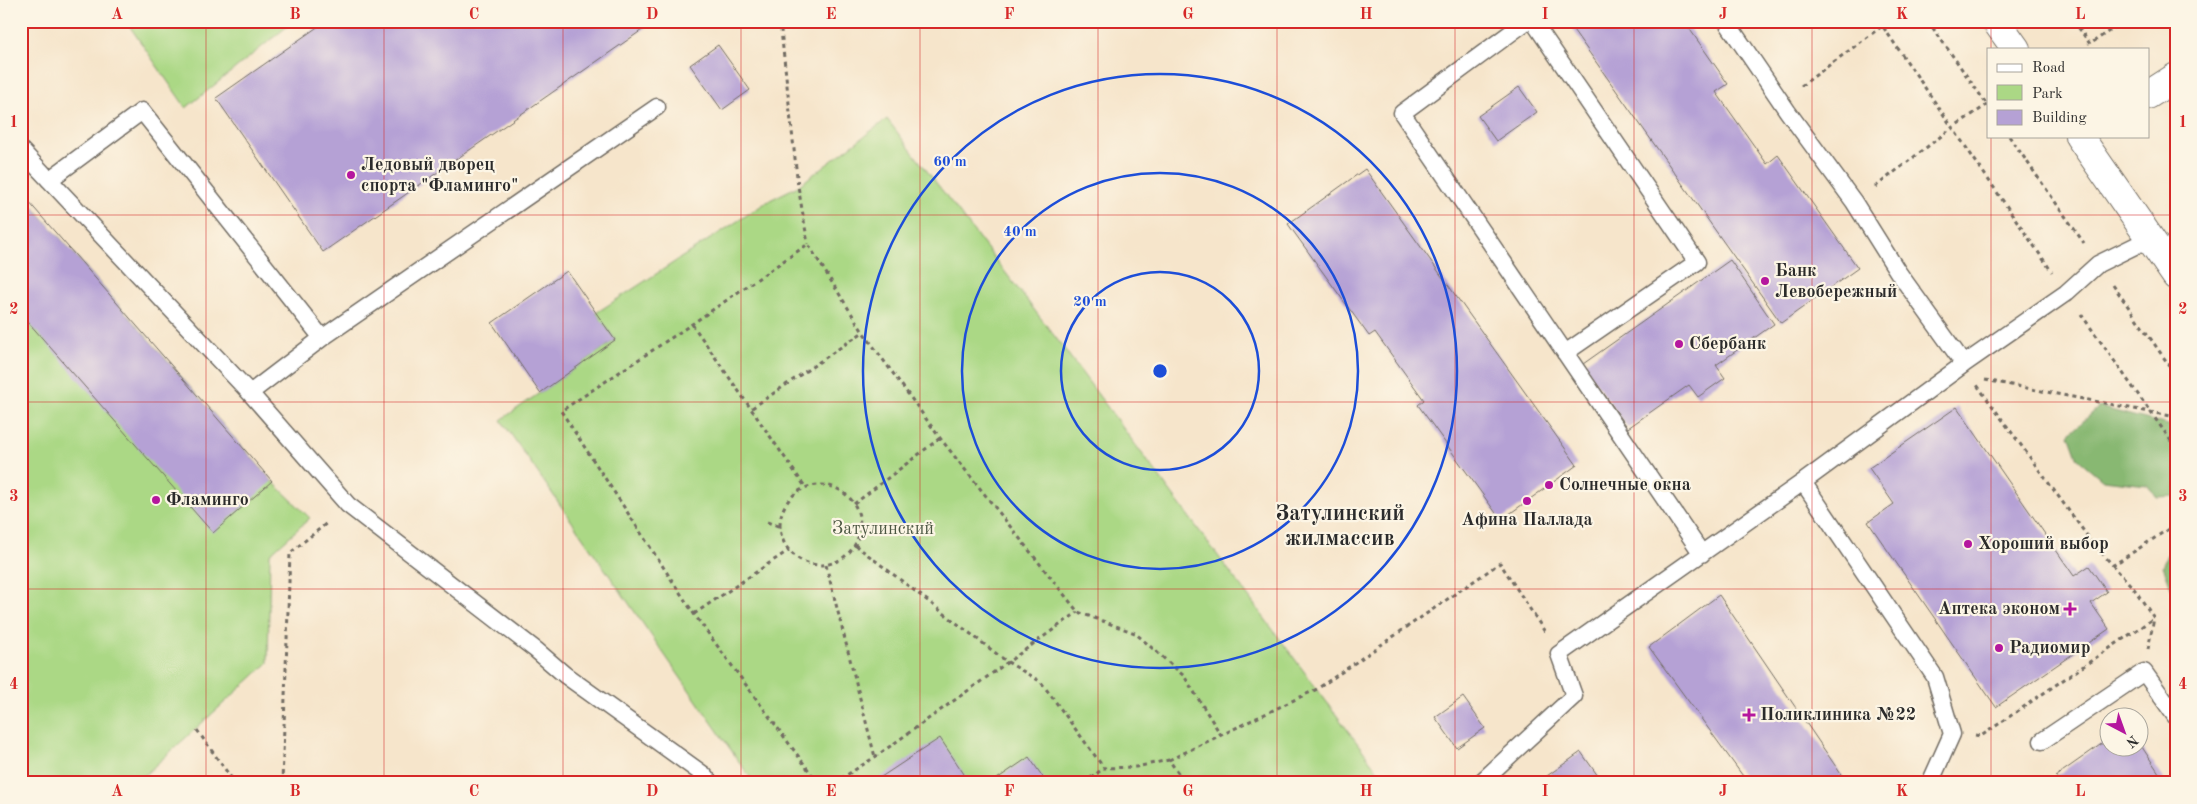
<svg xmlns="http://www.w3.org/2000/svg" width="2197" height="804" font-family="'Old Standard TT',serif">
	<rect width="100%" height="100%" fill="#fcf5e5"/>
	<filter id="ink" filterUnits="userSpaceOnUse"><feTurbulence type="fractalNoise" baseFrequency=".02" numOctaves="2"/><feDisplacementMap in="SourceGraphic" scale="10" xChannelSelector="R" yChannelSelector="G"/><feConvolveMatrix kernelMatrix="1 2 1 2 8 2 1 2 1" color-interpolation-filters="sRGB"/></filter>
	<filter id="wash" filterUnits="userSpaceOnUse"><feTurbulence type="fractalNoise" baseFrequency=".0096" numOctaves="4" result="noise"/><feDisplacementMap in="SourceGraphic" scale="20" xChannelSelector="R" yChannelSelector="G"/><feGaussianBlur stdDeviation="1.12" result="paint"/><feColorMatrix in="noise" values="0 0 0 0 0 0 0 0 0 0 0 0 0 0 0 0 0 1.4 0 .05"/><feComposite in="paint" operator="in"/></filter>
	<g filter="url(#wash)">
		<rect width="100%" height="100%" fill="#f6e5cb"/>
		<!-- green -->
		<path fill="#abd885" stroke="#6b8258" d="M126,21H294L186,108Z
			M887,119L1056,338L1387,783H754L501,420L615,340L596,313L770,200L798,186Z
			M21,193L272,481L310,518L270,554L268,663L136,783H21Z"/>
		<!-- forest -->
		<path fill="#88b872" stroke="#5a724e" d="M2099,407L2176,427V496L2157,497L2147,485L2103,480L2078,459L2069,434Z
			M2176,551V600L2163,566L2169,552Z"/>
		<g id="blocks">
			<!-- building -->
			<path fill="#b5a1d5" d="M326,21H655L323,252L216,98Z
				M1572,21H1684L1728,84L1716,92L1767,164L1778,155L1858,268L1781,323L1569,24Z
				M718,45L750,90L722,110L690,65Z
				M1519,87L1537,112L1496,141L1478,116Z
				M1365,169L1577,465L1501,520L1418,405L1424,400L1375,332L1369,336L1288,224Z
				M21,193L272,481L213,533L21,314Z
				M1730,260L1774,324L1716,365L1725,378L1698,397L1689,385L1628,428L1583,364Z
				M567,271L615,340L540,393L492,323Z
				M1957,407L2074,576L2089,566L2107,592L2091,603L2109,629L1996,707L1868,522L1894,504L1869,468Z
				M1719,595L1847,783H1748L1649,647Z
				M1463,697L1485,728L1457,748L1435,717Z
				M940,738L968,780L965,783H872Z
				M2110,738V746H2140V744L2165,782L2061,783L2056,776Z
				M1581,752L1603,783H1537Z
				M1029,757L1047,783H991Z"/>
		</g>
	</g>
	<g filter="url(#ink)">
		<use href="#blocks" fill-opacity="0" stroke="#726c63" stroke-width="1"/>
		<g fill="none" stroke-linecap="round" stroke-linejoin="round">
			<!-- lane casing -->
			<g stroke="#726c63" stroke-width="19">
				<path id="lane" d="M1527,21L1402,113L1702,554
					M1533,21L1697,262L1565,353
					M1726,21L1788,112L1854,202L1898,272L1964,364
					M21,150L250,393L348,505L536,650L565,675L704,775L710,783
					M49,180L142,111L322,338
					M250,393L322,338L657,107
					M1803,482L1935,677L1952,734L1930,783
					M2042,741L2144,672L2176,717
					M1480,783L1574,696L1559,654L1803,482L1964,364L2066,293L2098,264L2149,239"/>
			</g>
			<!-- street casing -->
			<g stroke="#726c63" stroke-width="30">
				<path id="street" d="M1996,21L2016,49
					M2148,95L2176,77
					M2079,136L2176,276"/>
			</g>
			<!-- path -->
			<path stroke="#726c63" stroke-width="3" stroke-dasharray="4 4" stroke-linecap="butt" d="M780,21L798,186L808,244
				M1879,21L2052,272
				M1928,21L1988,106
				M2074,21L2090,44L2124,21
				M1801,86L1889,21
				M2009,136L2084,243
				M1875,187L1953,127L1987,105
				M2176,194L2173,207L2176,212
				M2113,285L2176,375
				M2081,314L2176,448
				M692,324L806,488
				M1985,380L2176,417
				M752,408L863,332
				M780 525a40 40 0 1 1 80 0a40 40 0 1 1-80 0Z
				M854,504L940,438
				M767,522L781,527
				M855,545L1006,661L1041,682L1104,768L1136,767L1169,760L1185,783
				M826,565L875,757
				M2112,566L2176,524
				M694,614L789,550
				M2148,649L2154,618
				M197,730L235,783
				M1975,735L1981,736L2154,618L2135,590L2091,541L1977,385
				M1169,760L1317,689L1500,563L1545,632
				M282,783L290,553L328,522
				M818,783L694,614L561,411L692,324L808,244L863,332L940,438L1078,612L1135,633L1184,676L1221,735
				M834,783L875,757L1078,612
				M1084,783L1104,768"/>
			<!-- lane -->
			<use href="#lane" stroke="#fff" stroke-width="16"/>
			<!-- street -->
			<use href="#street" stroke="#fff" stroke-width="28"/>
		</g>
	</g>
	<!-- grid -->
	<path fill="none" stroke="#d62828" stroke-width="1" stroke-opacity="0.55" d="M206,21V783M384,21V783M563,21V783M741,21V783M920,21V783M1098,21V783M1277,21V783M1455,21V783M1634,21V783M1812,21V783M1991,21V49M1991,136V783M21,215H2176M21,402H2176M21,589H2176"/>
	<!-- distance rings -->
	<g fill="none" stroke="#1d4ed8" stroke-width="2.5">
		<circle cx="1160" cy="371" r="99"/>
		<circle cx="1160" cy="371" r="198"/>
		<circle cx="1160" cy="371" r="297"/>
	</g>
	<!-- markers -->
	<g fill="#b5179e" stroke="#fcf5e5" stroke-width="2">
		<circle cx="351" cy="175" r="5"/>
		<circle cx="1765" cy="281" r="5"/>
		<circle cx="1679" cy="344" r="5"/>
		<circle cx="1549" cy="485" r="5"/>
		<circle cx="156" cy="500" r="5"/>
		<circle cx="1527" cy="501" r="5"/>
		<circle cx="1968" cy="544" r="5"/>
		<path d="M2067.5 601.5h5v5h5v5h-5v5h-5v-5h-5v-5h5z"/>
		<circle cx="1999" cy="648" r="5"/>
		<path d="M1746.5 707.5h5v5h5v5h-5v5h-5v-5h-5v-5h5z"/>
	</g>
	<g text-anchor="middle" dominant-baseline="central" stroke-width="4.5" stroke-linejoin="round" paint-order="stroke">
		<!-- poi labels -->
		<g font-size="18" font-weight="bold" fill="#2b2b2b" stroke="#fcf5e5" text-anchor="start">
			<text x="361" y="165">Ледовый дворец<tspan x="361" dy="21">спорта "Фламинго"</tspan></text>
			<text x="1775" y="271">Банк<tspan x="1775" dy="21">Левобережный</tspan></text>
			<text x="1689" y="344">Сбербанк</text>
			<text x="1559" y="485">Солнечные окна</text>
			<text x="166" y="500">Фламинго</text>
			<text x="1527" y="520" text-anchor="middle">Афина Паллада</text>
			<text x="1978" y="544">Хороший выбор</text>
			<text x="2060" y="609" text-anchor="end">Аптека эконом</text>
			<text x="2009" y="648">Радиомир</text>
			<text x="1760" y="715">Поликлиника №22</text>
		</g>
		<!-- park labels -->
		<g font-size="18" fill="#4b5642" stroke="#fcf5e5">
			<text x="883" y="529">Затулинский</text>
		</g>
		<!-- district labels -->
		<g font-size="22" font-weight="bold" fill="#2b2b2b" stroke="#fcf5e5">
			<text x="1340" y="514">Затулинский<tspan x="1340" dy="25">жилмассив</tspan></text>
		</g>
	</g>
	<circle cx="1160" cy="371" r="8" fill="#1d4ed8" stroke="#fcf5e5" stroke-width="2.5"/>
	<g font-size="15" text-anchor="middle" font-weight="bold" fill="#1d4ed8" stroke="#fcf5e5" stroke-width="4.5" stroke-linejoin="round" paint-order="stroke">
		<text x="950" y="166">60 m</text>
		<text x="1020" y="236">40 m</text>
		<text x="1090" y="306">20 m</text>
	</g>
	<!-- margin -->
	<rect width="2197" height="804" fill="none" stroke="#fcf5e5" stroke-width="55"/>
	<!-- legend -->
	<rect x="1987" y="48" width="162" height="90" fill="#fcf5e5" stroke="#a8a49b"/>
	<rect x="1997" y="64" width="25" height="8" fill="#ffffff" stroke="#a8a49b"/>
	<text x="2032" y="72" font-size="15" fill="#2b2b2b">Road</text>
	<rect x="1997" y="85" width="25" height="15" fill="#abd885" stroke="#a8a49b"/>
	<text x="2032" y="98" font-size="15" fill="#2b2b2b">Park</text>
	<rect x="1997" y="110" width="25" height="15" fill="#b5a1d5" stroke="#a8a49b"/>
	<text x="2032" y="122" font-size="15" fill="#2b2b2b">Building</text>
	<!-- north arrow -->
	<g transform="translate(2124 732) rotate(139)"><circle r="24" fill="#fcf5e5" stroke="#a8a49b"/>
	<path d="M0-4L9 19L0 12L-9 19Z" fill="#b5179e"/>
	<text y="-8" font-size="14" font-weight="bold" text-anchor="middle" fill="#2b2b2b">N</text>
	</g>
	<rect x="28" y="28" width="2142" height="748" fill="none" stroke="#d62828" stroke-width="2"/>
	<g font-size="16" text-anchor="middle" font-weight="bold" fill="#d62828">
		<text x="117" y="19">A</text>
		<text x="295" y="19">B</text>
		<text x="474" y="19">C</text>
		<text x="652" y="19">D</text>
		<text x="831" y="19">E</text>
		<text x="1009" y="19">F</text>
		<text x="1188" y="19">G</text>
		<text x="1366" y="19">H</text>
		<text x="1545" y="19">I</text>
		<text x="1723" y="19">J</text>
		<text x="1902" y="19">K</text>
		<text x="2080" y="19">L</text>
		<text x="14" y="127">1</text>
		<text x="2183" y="127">1</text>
		<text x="14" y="314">2</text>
		<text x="2183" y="314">2</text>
		<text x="14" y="501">3</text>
		<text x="2183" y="501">3</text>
		<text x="14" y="689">4</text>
		<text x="2183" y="689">4</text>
		<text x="117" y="796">A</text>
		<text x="295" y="796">B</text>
		<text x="474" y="796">C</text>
		<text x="652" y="796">D</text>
		<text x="831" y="796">E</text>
		<text x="1009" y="796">F</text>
		<text x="1188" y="796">G</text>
		<text x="1366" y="796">H</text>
		<text x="1545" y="796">I</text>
		<text x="1723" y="796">J</text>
		<text x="1902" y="796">K</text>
		<text x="2080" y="796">L</text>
	</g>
</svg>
